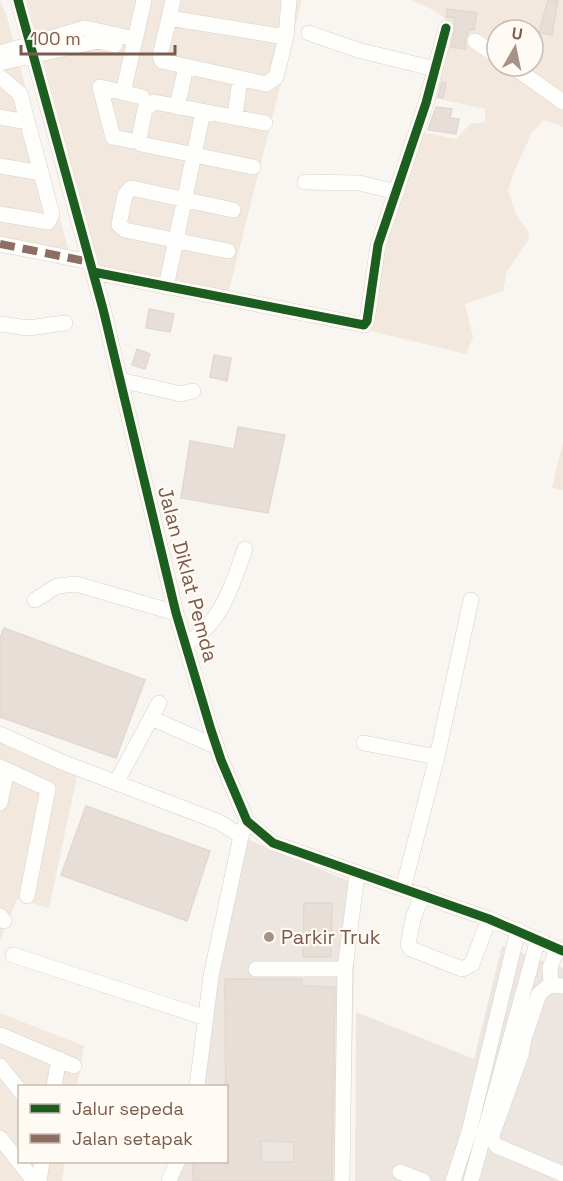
<svg xmlns="http://www.w3.org/2000/svg" width="563" height="1181" font-family="'Space Grotesk',sans-serif">
	<rect width="100%" height="100%" fill="#f9f5f0"/>
	<!-- residential -->
	<path fill="#f2e8de" fill-rule="evenodd" d="M0,0L7,17L69,252L0,240Z
		M27,0H302L227,298L100,269Z
		M412,0H563V127L544,120L532,132L513,174L508,190L516,215L528,231L529,239L507,271L503,291L465,304L473,338L466,354L371,331L377,249L421,132L456,139L470,124L485,122V109L430,97L448,22L437,12ZM497,30H533V66H497Z
		M563,442V490L552,488Z
		M0,741L77,776L49,908L17,899L0,941Z
		M0,1013L84,1046L77,1086H20V1162H65L62,1181H0Z"/>
	<!-- industrial -->
	<path fill="#ede5e0" d="M246,839L356,884L349,1181H174L185,1162H226V1086H200L218,977Z
		M502,946L563,968V1181H355L356,1012L474,1059Z"/>
	<!-- building -->
	<path fill="#e6ded7" stroke="#e2d8d2" stroke-width="1.5" fill-rule="evenodd" d="M548,0H558L552,35L539,33Z
		M447,9L477,13L474,30H469L465,40L466,49L451,47L455,26L454,18L446,17Z
		M442,82L446,83L443,98L438,97Z
		M436,107L452,109L450,118L459,119L456,134L428,130Z
		M149,309L174,314L170,332L146,328Z
		M137,349L150,354L145,369L132,365Z
		M214,355L231,358L227,381L210,377Z
		M238,427L285,435L268,513L181,498L190,441L234,449Z
		M4,628L145,680L116,758L0,717V638Z
		M86,806L210,851L187,921L61,875Z
		M304,903H332L331,957H303Z
		M225,979H302V986L335,987L332,1181H193V1162L226,1161ZM261,1141L294,1142V1162H261Z"/>
	<g fill="none" stroke-linecap="round" stroke-linejoin="round">
		<!-- minor casing -->
		<g stroke="#d7d1cb" stroke-width="16">
			<path id="minor" d="M18,0L103,309L176,613L211,730L221,760L247,821L273,843L489,919L563,951
				M169,18L286,37L276,77L266,84L162,61L160,56Z
				M169,18L173,0
				M309,33L358,50L435,69
				M286,37L289,0
				M475,41L497,56
				M0,53L85,28L135,39
				M0,63L98,41L115,45
				M512,66L563,102
				M0,77L20,94L52,214L48,222L0,214
				M123,93L144,0
				M177,107L186,67
				M0,117L27,122
				M235,117L240,78
				M132,141L113,137L100,87L142,97
				M0,166L41,173
				M253,167L141,144L139,139L145,109L154,102L265,123
				M305,182L359,183L397,192
				M0,244L90,262
				M228,251L125,230L119,225L125,195L131,188L233,210
				M93,272L364,325L367,321L378,245L426,103L446,28
				M166,287L203,112
				M0,324L28,328L65,323
				M120,380L181,394L193,391
				M35,600L57,586L76,584L176,613
				M187,642C221,625 233,583 245,549
				M151,718L217,747
				M0,734L62,762L219,822L241,836
				M364,743L437,757
				M0,767L48,789L27,896
				M116,783L159,703
				M0,803L7,770
				M403,889L437,757L471,600
				M423,895L414,915L408,944L411,949L462,969L472,964L489,919
				M0,916L4,921
				M13,955L206,1018
				M256,969H345
				M551,984L550,968L557,948
				M563,986L551,984L539,994L524,1039L521,1055L491,1138L497,1146L563,1174
				M0,1035L74,1066
				M0,1066L20,1091
				M54,1086L59,1059
				M197,1086L211,976L241,836L247,821
				M0,1138L34,1181
				M400,1172L423,1181
				M39,1181L42,1162
				M169,1181L177,1162
				M342,1181L345,969L357,875
				M453,1181L469,1132L518,930
				M471,1181L538,939"/>
		</g>
		<!-- minor -->
		<use href="#minor" stroke="#fefefd" stroke-width="15"/>
		<!-- quiet -->
		<path stroke="#8d6e63" stroke-width="8" stroke-dasharray="15 8" stroke-linecap="butt" d="M0,244L90,262"/>
		<!-- cycleway casing -->
		<g stroke="#fffaf3" stroke-width="13">
			<path id="cycleway" d="M18,0L103,309L176,613L211,730L221,760L247,821L273,843L489,919L563,951
				M93,272L364,325L367,321L378,245L426,103L446,28"/>
		</g>
		<!-- cycleway -->
		<use href="#cycleway" stroke="#1b5e20" stroke-width="9"/>
	</g>
	<!-- markers -->
	<circle fill="#a69286" stroke="#fffaf3" stroke-width="2" cx="269" cy="937" r="6"/>
	<g text-anchor="middle" dominant-baseline="central" stroke-width="4.5" stroke-linejoin="round" paint-order="stroke">
		<!-- street labels -->
		<g font-size="20" fill="#7a5c4d" stroke="#fffaf3">
			<text transform="translate(188 574) rotate(75)">Jalan Diklat Pemda</text>
		</g>
		<!-- poi labels -->
		<g font-size="20" fill="#7a5c4d" stroke="#fffaf3" text-anchor="start">
			<text x="281" y="937">Parkir Truk</text>
		</g>
	</g>
	<!-- legend -->
	<rect x="18" y="1085" width="210" height="78" fill="#fffaf3" stroke="#cabbb1" stroke-width="1.5"/>
	<rect x="30" y="1104" width="30" height="9" fill="#1b5e20" stroke="#cabbb1" stroke-width="1.5"/>
	<text x="72" y="1115" font-size="18" fill="#7a5c4d">Jalur sepeda</text>
	<rect x="30" y="1134" width="30" height="9" fill="#8d6e63" stroke="#cabbb1" stroke-width="1.5"/>
	<text x="72" y="1145" font-size="18" fill="#7a5c4d">Jalan setapak</text>
	<!-- north arrow -->
	<g transform="translate(515 48) rotate(9)"><circle r="28" fill="#fffaf3" stroke="#cabbb1" stroke-width="1.5"/>
	<path d="M0-4.5L10 22L0 15L-10 22Z" fill="#a69286"/>
	<text y="-9" font-size="16" font-weight="bold" text-anchor="middle" fill="#7a5c4d">U</text>
	</g>
	<!-- scale -->
	<path d="M21 45v9h154v-9" fill="none" stroke="#7a5c4d" stroke-width="3"/>
	<text x="30" y="45" font-size="18" fill="#7a5c4d" stroke="#fffaf3" stroke-width="4.5" paint-order="stroke">100 m</text>
</svg>
